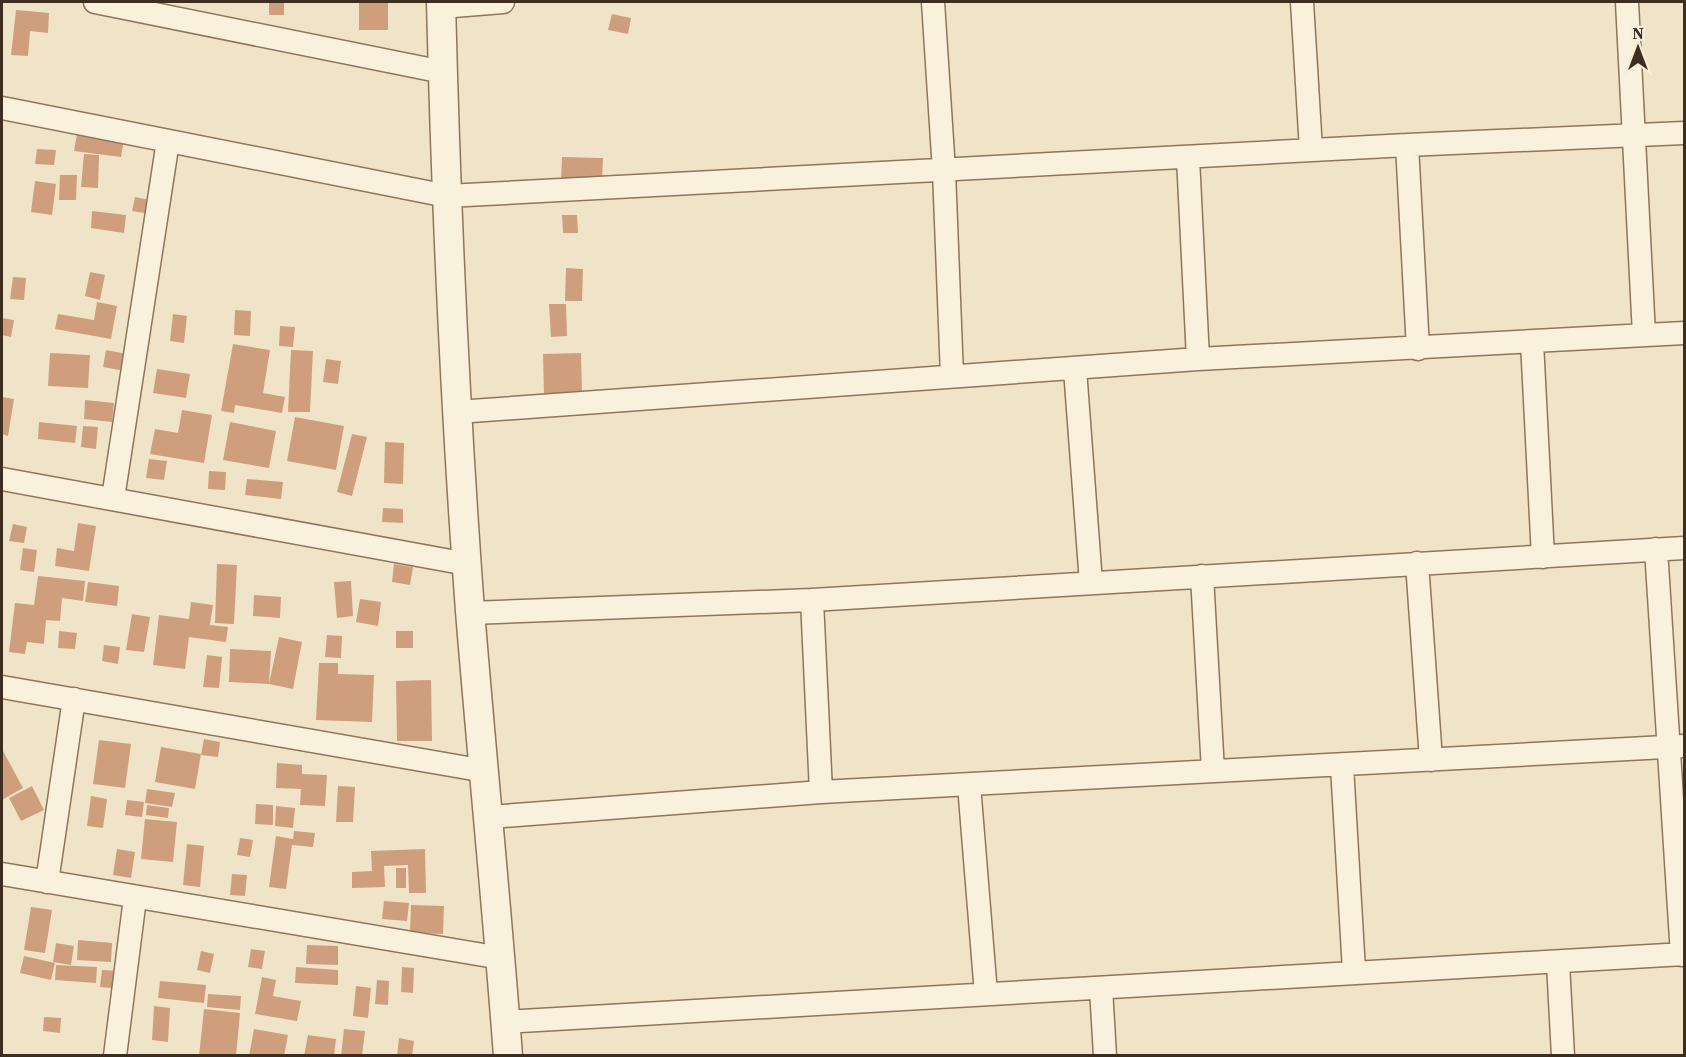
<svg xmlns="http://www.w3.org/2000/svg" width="1686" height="1057" font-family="'Source Serif 4',serif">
	<rect width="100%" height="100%" fill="#f0e4c8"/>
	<!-- building -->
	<path fill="#cf9f7d" d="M269,2H284V15H269Z
		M359,2H388V30H359Z
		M16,10L49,13L48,33L30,31L28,56L11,55Z
		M612,14L631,18L628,34L608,30Z
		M77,134L124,140L121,157L74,151Z
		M37,149L56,150L54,165L35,164Z
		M84,154L99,155L98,188L81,187Z
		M562,157L603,158L602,181L561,180Z
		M60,175H77L76,200H59Z
		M35,181L56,184L52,215L31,212Z
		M135,197L154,201L151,214L132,211Z
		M92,211L126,215L124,233L91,228Z
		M562,215H577L578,233H563Z
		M566,268L583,269L582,301H565Z
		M90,272L105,275L100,300L85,296Z
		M13,277L26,278L24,300L10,299Z
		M97,302L117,306L111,339L55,329L58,314L94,320Z
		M549,304H566L567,336L551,337Z
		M235,310L251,311L250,336L234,335Z
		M173,314L187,316L184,343L170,341Z
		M2,318L14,320L11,337L2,335Z
		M280,326L295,327L293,347L279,346Z
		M233,344L270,350L263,393L285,397L282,413L235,405L234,413L221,411Z
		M106,350L127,354L125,371L103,367Z
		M291,350L313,351L310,412H288Z
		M50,353L90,355L88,388L48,386Z
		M581,353L582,394L544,395L543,354Z
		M326,359L341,361L338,384L323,382Z
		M157,369L190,374L186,398L153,393Z
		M2,397L14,399L8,436L2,434Z
		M85,400L114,403L112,422L84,419Z
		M182,410L212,415L204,463L150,454L155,429L178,433Z
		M295,417L344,426L336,470L287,461Z
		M39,422L77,426L75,443L38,439Z
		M230,422L276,431L269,468L223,460Z
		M83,426L98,427L96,449L81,447Z
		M352,434L367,437L352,496L337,492Z
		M385,442L404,443L403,484L384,483Z
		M149,459L167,461L164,480L146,478Z
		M209,471L226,472L225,490L208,489Z
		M247,479L283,482L281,499L245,495Z
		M383,508L403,509V523L382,522Z
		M78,523L96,526L89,571L55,566L57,548L74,551Z
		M13,524L27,527L24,543L9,541Z
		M23,548L37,550L34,572L20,570Z
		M217,564L237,565L234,624L215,623Z
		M394,564L413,567L410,585L392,582Z
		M38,576L85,581L83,601L62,598L60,621L46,620L44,644L27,642L25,654L9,652L15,603L34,605Z
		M351,581L353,616L337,618L334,582Z
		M88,582L119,586L117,606L85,602Z
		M254,595L281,597L280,618L253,616Z
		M360,599L381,602L378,626L356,622Z
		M191,602L213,605L210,625L228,627L226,642L189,637L185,669L153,665L159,615L189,619Z
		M132,614L150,617L144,652L126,650Z
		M59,631L77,633L75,649L58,648Z
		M396,631H413V648H396Z
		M327,635L342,636L341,658L325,657Z
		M279,637L302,642L293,689L269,684Z
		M104,645L120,647L118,664L102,661Z
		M230,649L271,651L269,684L229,682Z
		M207,655L222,657L219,688L203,687Z
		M319,663H338V674L374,675L372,722L316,720Z
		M431,680L432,741H397L396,681Z
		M204,739L220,742L218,757L201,755Z
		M99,740L131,744L125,788L93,784Z
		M161,747L201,754L195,789L155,782Z
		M2,749L23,788L2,800Z
		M277,763L302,765V774L327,775L325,806L300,805L301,789L276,788Z
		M32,786L44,810L21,821L9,798Z
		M338,786L355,787L353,822H336Z
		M147,789L175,793L172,807L145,803Z
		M91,796L107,799L103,828L87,826Z
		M127,800L144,802L142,817L125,815Z
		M256,804L273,805V825L255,824Z
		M147,805L169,808L168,818L146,815Z
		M276,806L295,808L293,828L275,826Z
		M145,819L177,822L173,862L141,859Z
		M294,831L315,833L313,847L292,845L286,889L269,887L276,836L293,839Z
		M240,838L253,840L250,857L237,855Z
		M187,844L204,846L200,887L183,885Z
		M117,849L135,852L131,878L113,875Z
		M425,849L426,893H409L408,865L384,866L385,887L352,888V872L372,871L371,851Z
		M396,868H406V888H396Z
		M232,874L247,875L245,896L230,895Z
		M384,901L409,903L407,921L382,919Z
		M411,905L444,906L443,934L410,933Z
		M31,907L52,910L45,953L24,950Z
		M78,940L112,943L111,962L77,960Z
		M56,943L74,946L71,965L53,962Z
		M307,945L338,946V965L306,964Z
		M251,949L265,951L262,969L248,967Z
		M201,951L214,954L210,973L197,970Z
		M24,956L55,963L51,980L20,973Z
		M56,965L97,967L96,983L55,980Z
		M296,967L338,970V985L295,983Z
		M402,967L414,968L413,993L401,992Z
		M102,970L124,971L122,989L100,987Z
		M262,977L276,980L273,996L301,1001L297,1021L255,1014Z
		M377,980L389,981L388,1005L375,1004Z
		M160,981L206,985L204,1003L158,998Z
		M356,986L371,988L368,1018L353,1016Z
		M208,994L241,996L240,1010L207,1007Z
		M154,1006L170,1008L168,1042L152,1040Z
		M204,1009L240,1013L236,1056H199Z
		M44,1017L61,1018L60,1033L43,1031Z
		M254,1029L288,1035L284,1056H249Z
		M344,1029L365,1031L362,1056H341Z
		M308,1035L336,1039L334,1056H304Z
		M399,1038L414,1041L412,1056H397Z"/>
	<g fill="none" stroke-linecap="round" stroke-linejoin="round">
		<!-- minor casing -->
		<g stroke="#8d765c" stroke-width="25">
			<path id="minor" d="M95,2L443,72
				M933,2L944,171L952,376
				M1302,2L1311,150
				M1627,2L1644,335
				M441,7L503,2
				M2,108L447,196L1407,145L1684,133
				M1407,145L1418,349
				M1188,158L1198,359
				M1532,342L1543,557
				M1075,369L1091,583
				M457,412L1198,359L1684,333
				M2,479L467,564
				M113,498L168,141
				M1656,549L1682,955
				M1417,563L1431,760
				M1202,576L1213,771
				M812,600L821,792
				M471,613L812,600L1684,548
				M2,687L485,771
				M1342,766L1354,971
				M969,785L986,994
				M490,817L821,792L1684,746
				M2,874L501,958
				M47,882L74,699
				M1558,963L1563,1056
				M1101,988L1105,1056
				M505,1022L1684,954
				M115,1056L135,898"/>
		</g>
		<!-- tertiary casing -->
		<g stroke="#8d765c" stroke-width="31">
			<path id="tertiary" d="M441,2C446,205 455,408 470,611C482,759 497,907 508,1056"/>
		</g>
		<!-- minor -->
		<use href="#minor" stroke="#faf1dc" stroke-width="22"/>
		<!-- tertiary -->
		<use href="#tertiary" stroke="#faf1dc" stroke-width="28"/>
	</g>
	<!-- border -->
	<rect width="1686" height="1057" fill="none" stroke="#3d2e20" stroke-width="6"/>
	<!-- north arrow -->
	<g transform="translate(1638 48)" stroke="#f7eed8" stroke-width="4.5" paint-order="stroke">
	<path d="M0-4.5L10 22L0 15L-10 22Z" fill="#3d2e20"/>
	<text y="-9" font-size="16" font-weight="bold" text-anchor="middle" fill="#3d2e20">N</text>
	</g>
</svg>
